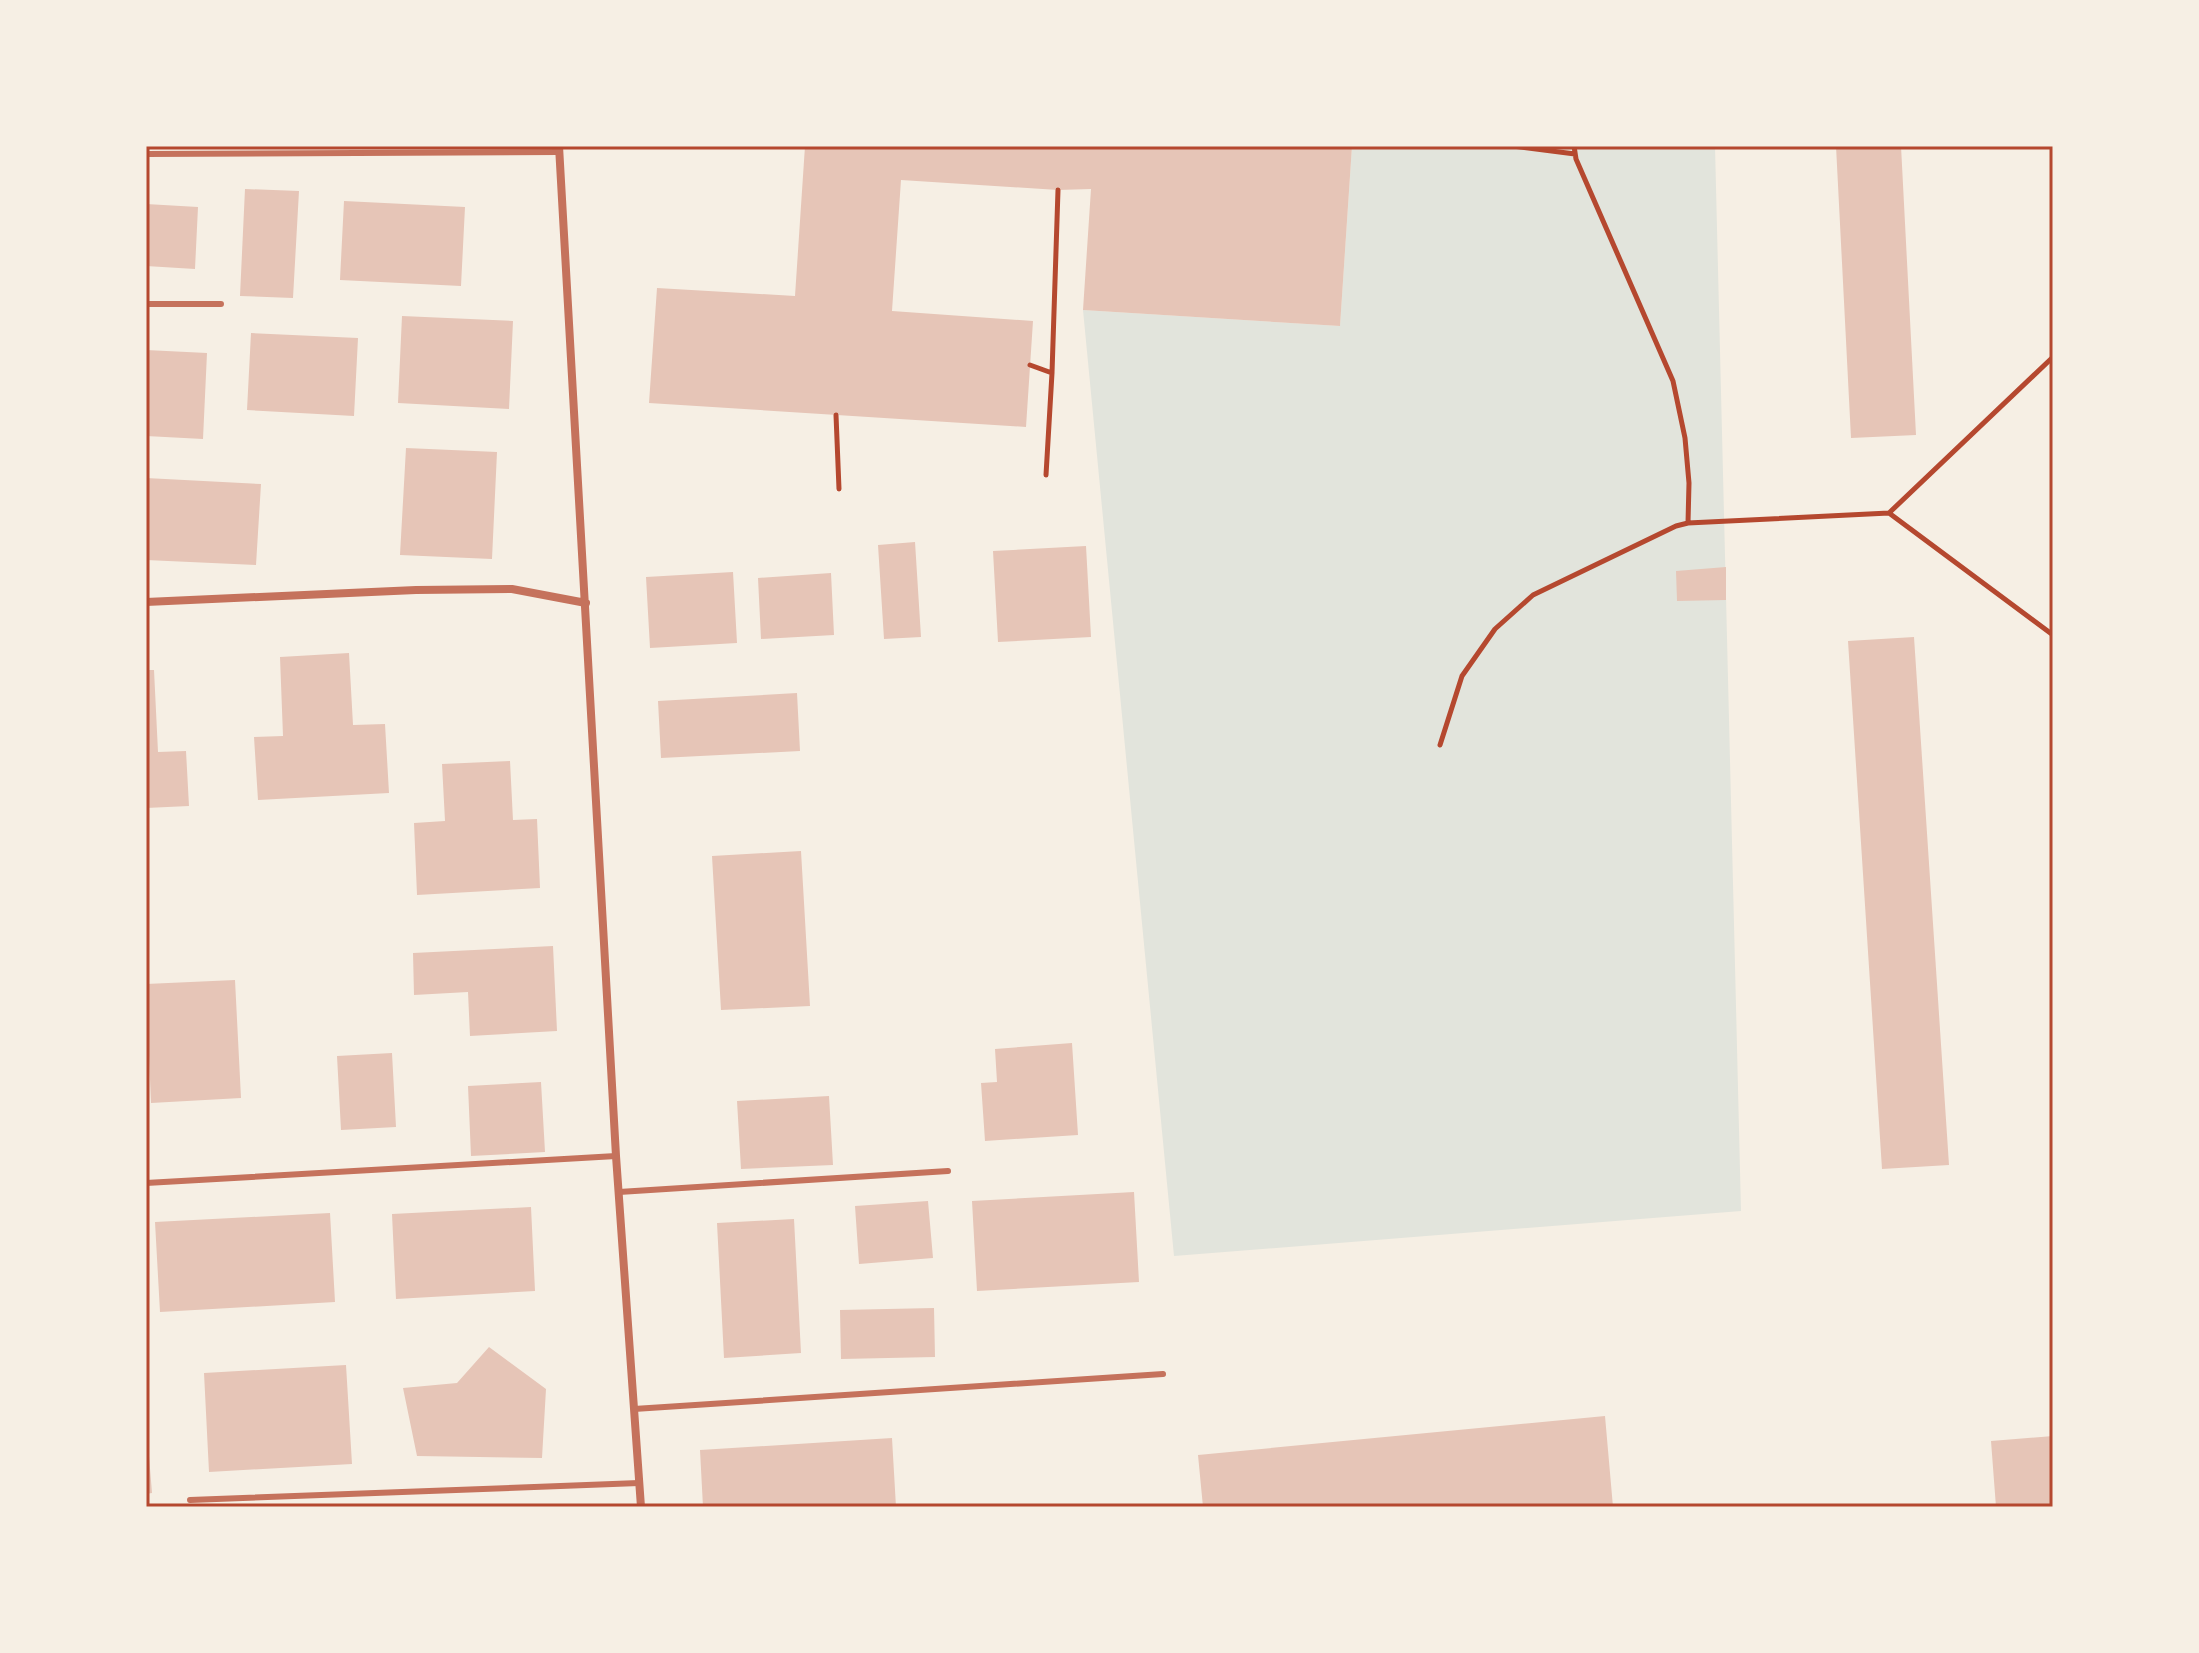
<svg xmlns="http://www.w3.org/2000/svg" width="2199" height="1653" font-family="'Noto Sans',sans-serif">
	<rect width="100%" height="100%" fill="#f6efe4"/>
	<!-- green -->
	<path fill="#e2e4dc" d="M1352,146H1715L1741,1211L1174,1256L1083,310L1340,326Z"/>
	<!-- building -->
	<path fill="#e6c5b7" d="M805,146H1352L1340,326L1083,310L1091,189L1058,190L901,180L892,311L1033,321L1026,427L649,403L657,288L795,296Z
		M1836,146H1901L1916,435L1851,438Z
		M245,189L299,191L293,298L240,296Z
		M344,201L465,207L461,286L340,280Z
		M146,204L198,207L195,269L146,266Z
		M402,316L513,321L509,409L398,403Z
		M251,333L358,338L354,416L247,410Z
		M146,350L207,353L203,439L146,436Z
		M406,448L497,452L492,559L400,555Z
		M146,478L261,484L256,565L146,560Z
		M915,542L921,637L884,639L878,545Z
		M1086,546L1091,637L998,642L993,551Z
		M1726,567V600L1677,601L1676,571Z
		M733,572L737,643L650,648L646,577Z
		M831,573L834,635L761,639L758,578Z
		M1914,637L1949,1165L1882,1169L1848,641Z
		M349,653L353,725L385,724L389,793L258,800L254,737L283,736L280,657Z
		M146,670H154L158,752L186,751L189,806L146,808Z
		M797,693L800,751L661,758L658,701Z
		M510,761L513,820L537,819L540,888L417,895L414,823L445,821L442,764Z
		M801,851L810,1006L721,1010L712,856Z
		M553,946L557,1031L470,1036L468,992L414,995L413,953Z
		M235,980L241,1098L151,1103L146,984Z
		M1072,1043L1078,1135L985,1141L981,1083L997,1082L995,1049Z
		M392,1053L396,1127L341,1130L337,1056Z
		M541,1082L545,1152L471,1156L468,1086Z
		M829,1096L833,1165L741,1169L737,1101Z
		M1134,1192L1139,1282L977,1291L972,1201Z
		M928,1201L933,1258L859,1264L855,1206Z
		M531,1207L535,1291L396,1299L392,1214Z
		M330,1213L335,1302L160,1312L155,1222Z
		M794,1219L801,1353L724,1358L717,1223Z
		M934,1308L935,1357L841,1359L840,1310Z
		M489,1347L546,1389L542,1458L417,1456L403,1388L457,1383Z
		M346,1365L352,1464L209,1472L204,1373Z
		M1605,1416L1613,1507H1203L1198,1455Z
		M2053,1436V1507H1996L1991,1441Z
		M892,1438L896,1507H703L700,1450Z
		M146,1444H148L152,1493L146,1494Z"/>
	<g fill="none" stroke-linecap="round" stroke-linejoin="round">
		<!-- path -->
		<path stroke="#b5482f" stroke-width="5" d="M1513,146L1575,154
			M1030,365L1052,373
			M836,415L839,489
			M1046,475L1052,373L1058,190
			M1889,513L2053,635
			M1688,523L1889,513L2053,357
			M1440,745L1462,676L1495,629L1533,595L1676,526L1688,523L1689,483L1685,438L1673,381L1576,159L1574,146"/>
		<!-- service -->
		<path stroke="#c5725c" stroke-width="6" d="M146,154L559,152
			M146,304H221
			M146,1183L616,1156
			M619,1192L948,1171
			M634,1409L1163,1374
			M190,1500L639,1483"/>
		<!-- minor -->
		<path stroke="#c5725c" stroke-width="8" d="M559,146L616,1156L641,1507
			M146,602L416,590L512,589L586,603"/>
	</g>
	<!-- border -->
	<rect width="2199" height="1653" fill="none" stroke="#f6efe4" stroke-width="296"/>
	<rect x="148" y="148" width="1903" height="1357" fill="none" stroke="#b5482f" stroke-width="3"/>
</svg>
